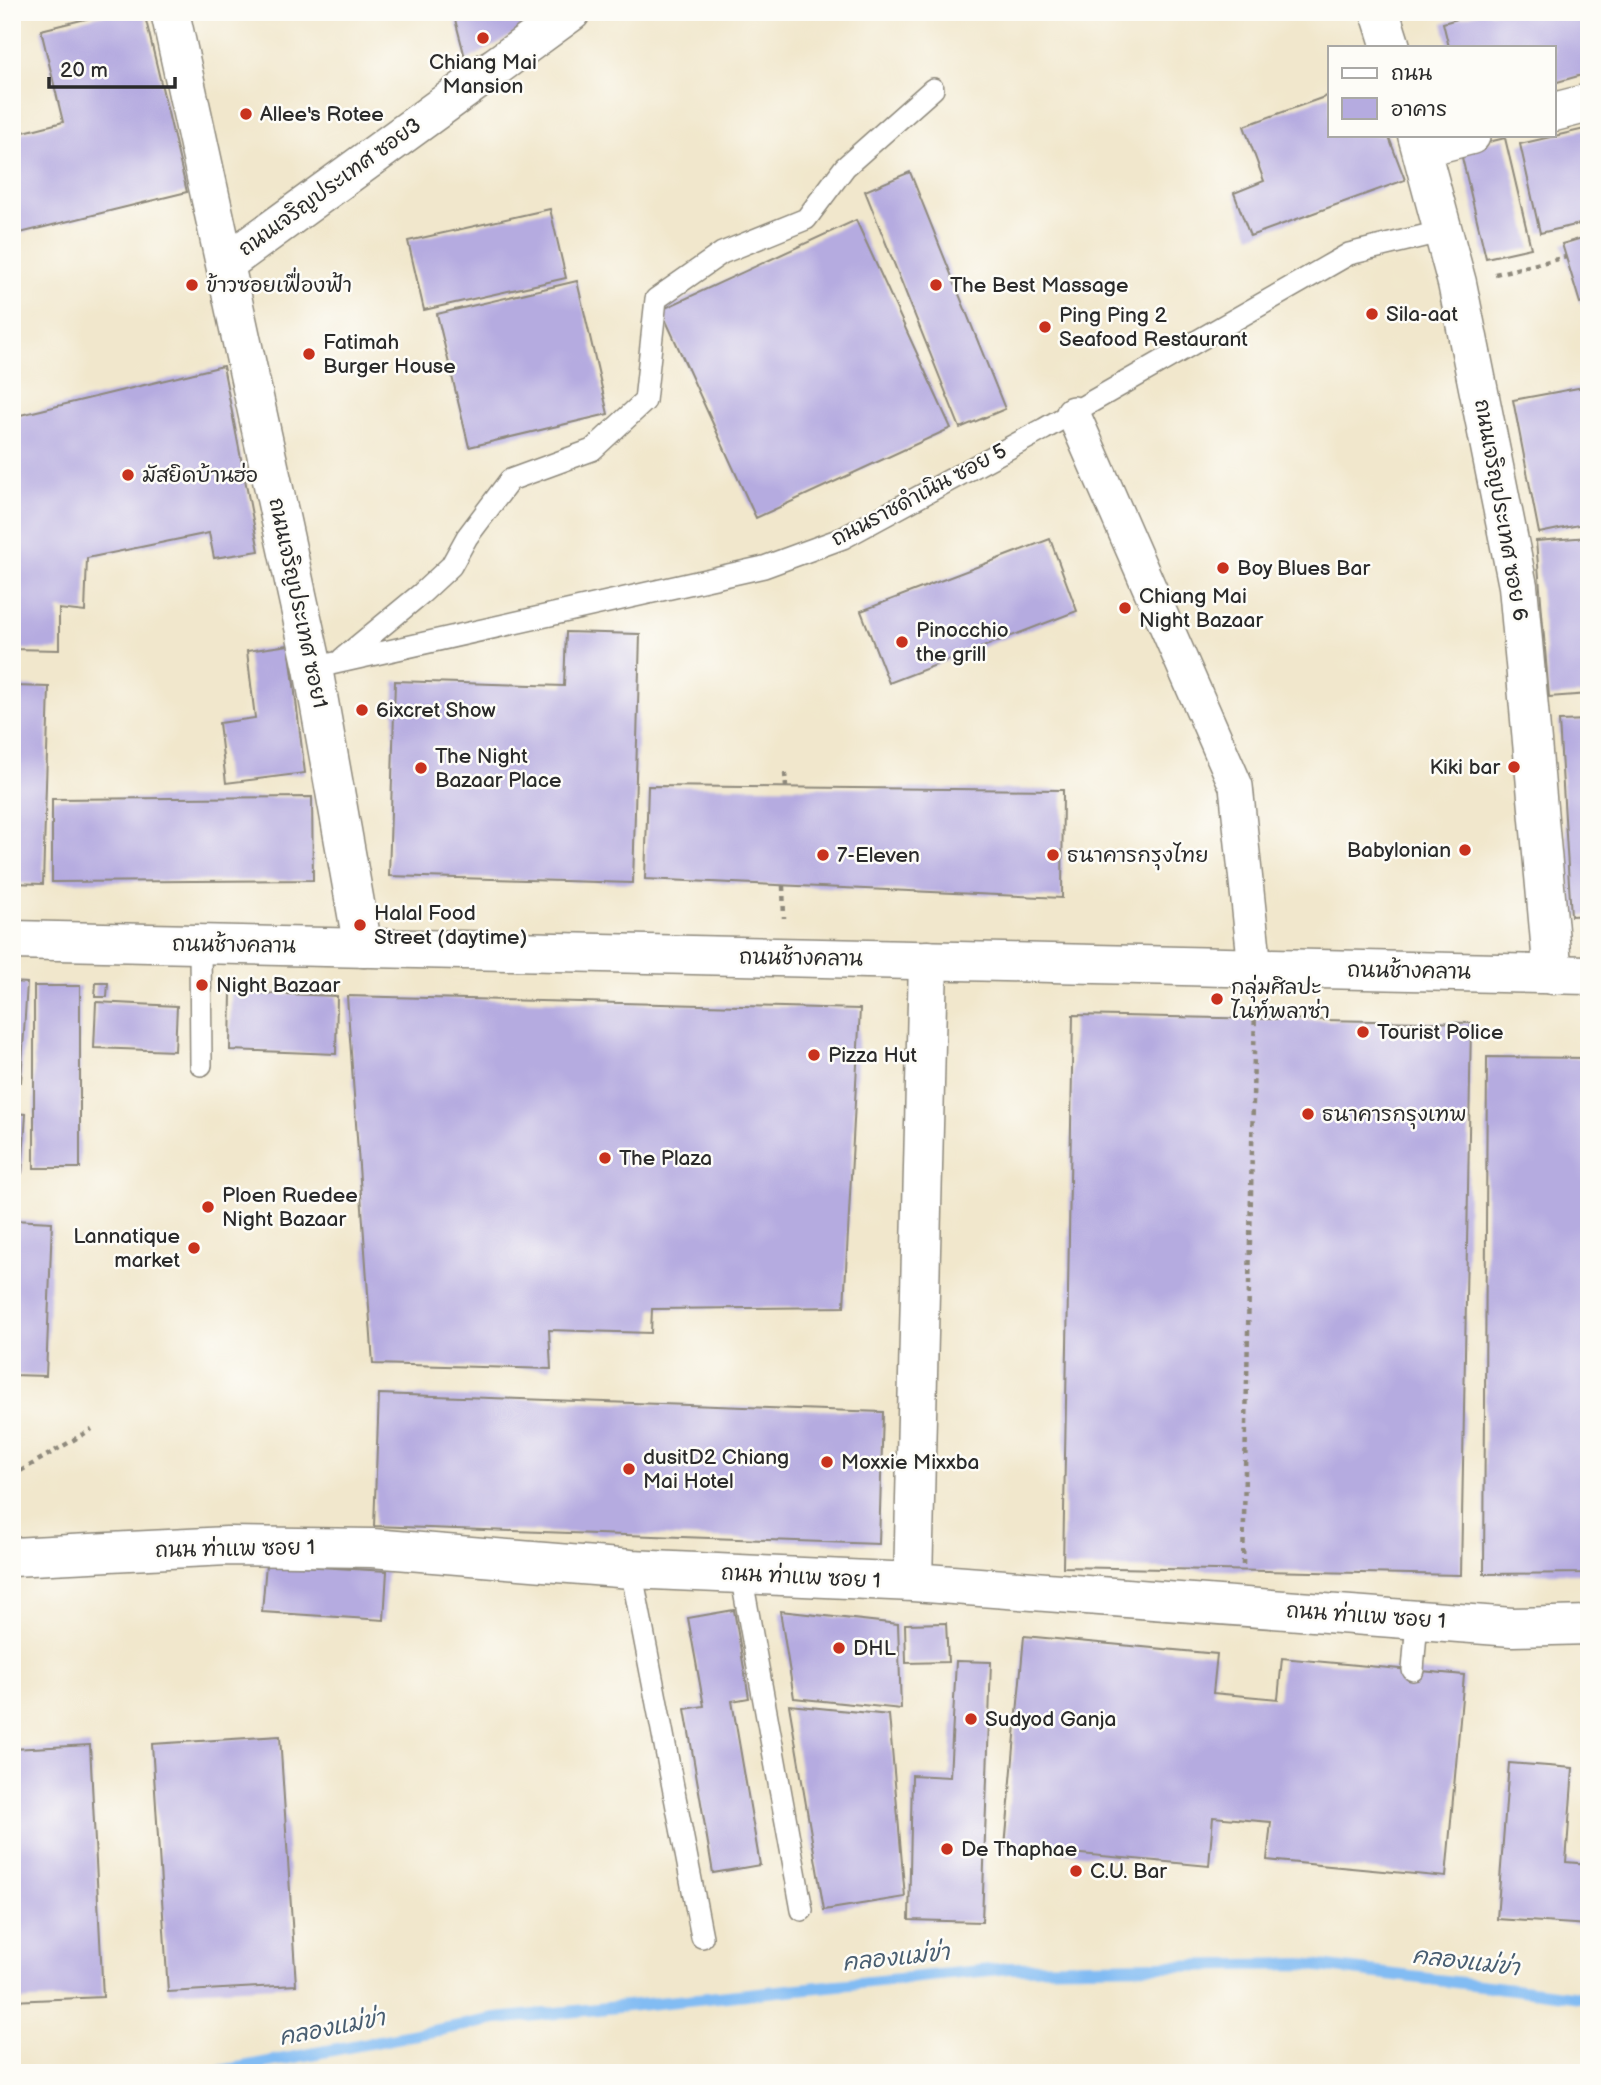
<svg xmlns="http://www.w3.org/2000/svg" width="1601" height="2085" font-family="'Balsamiq Sans','Playpen Sans Thai',sans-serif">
	<rect width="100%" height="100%" fill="#fdfcf7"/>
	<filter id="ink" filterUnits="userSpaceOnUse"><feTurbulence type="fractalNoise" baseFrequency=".0143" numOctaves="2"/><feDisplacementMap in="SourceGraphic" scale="14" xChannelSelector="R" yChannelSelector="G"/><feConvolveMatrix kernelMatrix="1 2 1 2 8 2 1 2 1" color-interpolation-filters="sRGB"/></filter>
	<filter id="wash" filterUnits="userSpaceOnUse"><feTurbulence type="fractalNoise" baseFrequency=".00686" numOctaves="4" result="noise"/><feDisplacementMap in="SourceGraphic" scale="28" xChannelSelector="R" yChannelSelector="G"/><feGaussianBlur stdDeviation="1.57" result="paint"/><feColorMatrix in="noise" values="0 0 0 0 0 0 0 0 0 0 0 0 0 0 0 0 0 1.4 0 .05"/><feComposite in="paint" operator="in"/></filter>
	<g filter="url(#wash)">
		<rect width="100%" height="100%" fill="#f1e7cc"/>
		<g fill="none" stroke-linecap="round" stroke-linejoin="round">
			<!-- stream -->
			<path stroke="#82bcf3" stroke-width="12" d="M211,2073L496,2019L1010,1968L1302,1964L1589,1998"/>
		</g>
		<g id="blocks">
			<!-- building -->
			<path fill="#b5abe0" d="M114,12H144L187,192L12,235V135L63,122L41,30Z
				M453,12H547L548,15L466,61Z
				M1482,12H1589V73L1554,83V47H1449L1443,23Z
				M1330,95V135H1388L1405,180L1250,236L1234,193L1264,181L1244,126Z
				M1589,128V222L1540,233L1520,144Z
				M1505,138L1531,248L1486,258L1460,149Z
				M910,172L1005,409L960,428L865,191Z
				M550,209L566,278L424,310L408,241Z
				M856,220L951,428L756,518L661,310Z
				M1589,236V301L1580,303L1562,244Z
				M577,281L608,414L469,447L437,314Z
				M223,366L259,551L214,558L209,533L87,558L85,612L59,609V650L12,649V417Z
				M1589,386V523L1539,533L1513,400Z
				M1589,537V694L1549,697L1536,541Z
				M1050,539L1077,611L889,683L861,611Z
				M566,632L640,634L633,883L389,876L395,681L564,686Z
				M289,645L305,773L226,783L219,723L255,718L247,651Z
				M12,686L49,687L43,884L12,883Z
				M1589,720V915L1571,916L1559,721Z
				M648,786L1063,790L1062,898L645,879Z
				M312,797L313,880L52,882V799Z
				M12,982L27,983L21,1082L12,1081Z
				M96,983H108L107,997H95Z
				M34,986H80V1168H34Z
				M231,992L337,996L336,1054L230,1050Z
				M347,996L860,1009L844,1307L652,1309L651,1333L549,1330L551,1369L373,1364Z
				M96,1002L177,1006L175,1051L94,1048Z
				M1073,1015L1471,1023L1461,1575L1063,1567Z
				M1487,1057L1589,1058V1573L1484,1574Z
				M12,1113L26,1114L22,1173L12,1172Z
				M12,1220L52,1222L46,1376L12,1375Z
				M379,1394L883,1412L879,1544L374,1526Z
				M266,1564L387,1571L384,1620L262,1612Z
				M734,1610L749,1698L732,1701L760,1865L713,1873L685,1709L704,1706L688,1618Z
				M780,1611L898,1624L901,1709L794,1698Z
				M946,1623L948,1662L906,1663L905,1624Z
				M1024,1636L1217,1654L1213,1693L1278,1699L1282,1658L1464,1675L1446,1877L1267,1860L1271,1822L1213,1817L1209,1866L1005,1847Z
				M956,1661L991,1662L982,1922L909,1920L912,1775L950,1777Z
				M789,1705L889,1715L905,1897L824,1910Z
				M280,1736L296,1985L168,1992L152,1744Z
				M90,1745L103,1997L12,2001V1749Z
				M1509,1763L1573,1768L1566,1862L1589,1864V1925L1497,1919Z"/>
		</g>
	</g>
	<g filter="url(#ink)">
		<use href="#blocks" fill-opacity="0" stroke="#8e897c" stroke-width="2"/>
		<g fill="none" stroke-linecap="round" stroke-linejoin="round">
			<!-- service casing -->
			<g stroke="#8e897c" stroke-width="24">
				<path id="service" d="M342,659L422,593L451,566L467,537L510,480L592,450L645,401L656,299L722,253L806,219L845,167L933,89
					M313,668L764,567L843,538L1044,429L1349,254L1444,231
					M200,945L201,1065
					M631,1569L702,1937
					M741,1574L802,1910
					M1413,1670L1417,1620"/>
			</g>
			<!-- pedestrian casing -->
			<g stroke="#8e897c" stroke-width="36">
				<path id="pedestrian" d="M1073,413L1236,786L1255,968"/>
			</g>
			<!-- minor casing -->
			<g stroke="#8e897c" stroke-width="41">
				<path id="minor" d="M170,12L313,668L363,948
					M1380,12L1391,47
					M1554,112L1589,103
					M1417,135L1457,283L1518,586L1553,975
					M1421,148L1471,135
					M225,264L571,12
					M12,1557L227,1546L372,1548L631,1569L913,1582L1512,1627L1589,1625
					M913,1582L928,960"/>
			</g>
			<!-- tertiary casing -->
			<g stroke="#8e897c" stroke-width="41">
				<path id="tertiary" d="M12,940L1589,975"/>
			</g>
			<!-- path -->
			<path stroke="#8e897c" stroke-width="4.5" stroke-dasharray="5 5" stroke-linecap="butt" d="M1495,274L1566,257
				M785,773L786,787
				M783,886L784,918
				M12,1476L92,1429
				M1243,1565L1255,1007"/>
			<!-- service -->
			<use href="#service" stroke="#fff" stroke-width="21"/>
			<!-- pedestrian -->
			<use href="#pedestrian" stroke="#fff" stroke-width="33"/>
			<!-- minor -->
			<use href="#minor" stroke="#fff" stroke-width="38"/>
			<!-- tertiary -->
			<use href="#tertiary" stroke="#fff" stroke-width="38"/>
		</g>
	</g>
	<!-- markers -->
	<g fill="#c8321e" stroke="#fdfcf7" stroke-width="2.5">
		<circle cx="483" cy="38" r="7"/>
		<circle cx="246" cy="114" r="7"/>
		<circle cx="192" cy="285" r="7"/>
		<circle cx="936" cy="285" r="7"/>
		<circle cx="1372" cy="314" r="7"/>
		<circle cx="1045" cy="327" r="7"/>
		<circle cx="309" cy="354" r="7"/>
		<circle cx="128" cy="475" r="7"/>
		<circle cx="1223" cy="568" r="7"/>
		<circle cx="1125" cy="608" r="7"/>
		<circle cx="902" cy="642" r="7"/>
		<circle cx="362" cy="710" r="7"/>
		<circle cx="1514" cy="767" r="7"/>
		<circle cx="421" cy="768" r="7"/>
		<circle cx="1465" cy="850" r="7"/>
		<circle cx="823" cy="855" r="7"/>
		<circle cx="1053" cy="855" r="7"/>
		<circle cx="360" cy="925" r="7"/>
		<circle cx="202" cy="985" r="7"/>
		<circle cx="1217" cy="999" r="7"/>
		<circle cx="1363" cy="1032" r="7"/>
		<circle cx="814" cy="1055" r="7"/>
		<circle cx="1308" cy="1114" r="7"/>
		<circle cx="605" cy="1158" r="7"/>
		<circle cx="208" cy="1207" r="7"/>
		<circle cx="194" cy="1248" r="7"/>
		<circle cx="827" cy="1462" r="7"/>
		<circle cx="629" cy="1469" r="7"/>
		<circle cx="839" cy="1648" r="7"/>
		<circle cx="971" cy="1719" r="7"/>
		<circle cx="947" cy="1849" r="7"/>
		<circle cx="1076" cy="1871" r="7"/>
	</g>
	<g text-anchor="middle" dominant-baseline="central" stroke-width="5" stroke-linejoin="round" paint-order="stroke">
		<!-- poi labels -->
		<g font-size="21" fill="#2b2b2b" stroke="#fdfcf7" text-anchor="start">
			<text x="483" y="62" text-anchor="middle">Chiang Mai<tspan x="483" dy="24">Mansion</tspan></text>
			<text x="260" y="114">Allee's Rotee</text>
			<text x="206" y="285">ข้าวซอยเฟื่องฟ้า</text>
			<text x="950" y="285">The Best Massage</text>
			<text x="1386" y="314">Sila-aat</text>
			<text x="1059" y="315">Ping Ping 2<tspan x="1059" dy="24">Seafood Restaurant</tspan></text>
			<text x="323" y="342">Fatimah<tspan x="323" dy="24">Burger House</tspan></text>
			<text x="142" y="475">มัสยิดบ้านฮ่อ</text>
			<text x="1237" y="568">Boy Blues Bar</text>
			<text x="1139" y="596">Chiang Mai<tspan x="1139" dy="24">Night Bazaar</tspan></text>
			<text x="916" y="630">Pinocchio<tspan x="916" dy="24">the grill</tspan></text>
			<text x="376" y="710">6ixcret Show</text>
			<text x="435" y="756">The Night<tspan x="435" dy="24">Bazaar Place</tspan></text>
			<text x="1500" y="767" text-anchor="end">Kiki bar</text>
			<text x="1451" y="850" text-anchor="end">Babylonian</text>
			<text x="837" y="855">7-Eleven</text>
			<text x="1067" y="855">ธนาคารกรุงไทย</text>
			<text x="374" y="913">Halal Food<tspan x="374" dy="24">Street (daytime)</tspan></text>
			<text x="216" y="985">Night Bazaar</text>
			<text x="1231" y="987">กลุ่มศิลปะ<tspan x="1231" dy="24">ไนท์พลาซ่า</tspan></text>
			<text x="1377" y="1032">Tourist Police</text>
			<text x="828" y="1055">Pizza Hut</text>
			<text x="1322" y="1114">ธนาคารกรุงเทพ</text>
			<text x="619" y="1158">The Plaza</text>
			<text x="222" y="1195">Ploen Ruedee<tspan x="222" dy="24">Night Bazaar</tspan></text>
			<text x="180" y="1236" text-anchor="end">Lannatique<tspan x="180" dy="24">market</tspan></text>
			<text x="643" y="1457">dusitD2 Chiang<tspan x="643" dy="24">Mai Hotel</tspan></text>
			<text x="841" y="1462">Moxxie Mixxba</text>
			<text x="853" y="1648">DHL</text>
			<text x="985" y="1719">Sudyod Ganja</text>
			<text x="961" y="1849">De Thaphae</text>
			<text x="1090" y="1871">C.U. Bar</text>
		</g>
		<!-- street labels -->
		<g font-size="21" fill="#2b2b2b" stroke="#fdfcf7">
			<text transform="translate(330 187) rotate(-36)">ถนนเจริญประเทศ ซอย3</text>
			<text transform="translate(919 495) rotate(-28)">ถนนราชดำเนิน ซอย 5</text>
			<text transform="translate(1501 510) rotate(80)">ถนนเจริญประเทศ ซอย 6</text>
			<text transform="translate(298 603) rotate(78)">ถนนเจริญประเทศ ซอย1</text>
			<text transform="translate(234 945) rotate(1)">ถนนช้างคลาน</text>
			<text transform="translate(801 958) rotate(1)">ถนนช้างคลาน</text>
			<text transform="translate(1409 971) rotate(1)">ถนนช้างคลาน</text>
			<text transform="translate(235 1549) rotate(-1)">ถนน ท่าแพ ซอย 1</text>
			<text transform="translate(801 1577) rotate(3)">ถนน ท่าแพ ซอย 1</text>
			<text transform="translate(1366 1616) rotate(4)">ถนน ท่าแพ ซอย 1</text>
		</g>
		<!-- water labels -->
		<g font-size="23" font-style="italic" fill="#495e71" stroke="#fdfcf7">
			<text transform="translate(896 1958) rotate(-6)">คลองแม่ข่า</text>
			<text transform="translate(1466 1962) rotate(7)">คลองแม่ข่า</text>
			<text transform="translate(332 2028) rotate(-11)">คลองแม่ข่า</text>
		</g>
	</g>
	<!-- margin -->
	<rect width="1601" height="2085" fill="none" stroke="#fdfcf7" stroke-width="42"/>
	<!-- legend -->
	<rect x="1328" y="46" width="228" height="91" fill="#fdfcf7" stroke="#a9a8a5" stroke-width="2"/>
	<rect x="1342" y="68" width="35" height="10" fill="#ffffff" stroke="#a9a8a5" stroke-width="2"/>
	<text x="1391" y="80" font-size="21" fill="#2b2b2b">ถนน</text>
	<rect x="1342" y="98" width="35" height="21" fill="#b5abe0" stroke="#a9a8a5" stroke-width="2"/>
	<text x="1391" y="116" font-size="21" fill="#2b2b2b">อาคาร</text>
	<!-- scale -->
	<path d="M49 77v10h126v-10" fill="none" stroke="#2b2b2b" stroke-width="3.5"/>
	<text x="60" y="77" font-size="21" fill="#2b2b2b" stroke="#fdfcf7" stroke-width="5" paint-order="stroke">20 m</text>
</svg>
